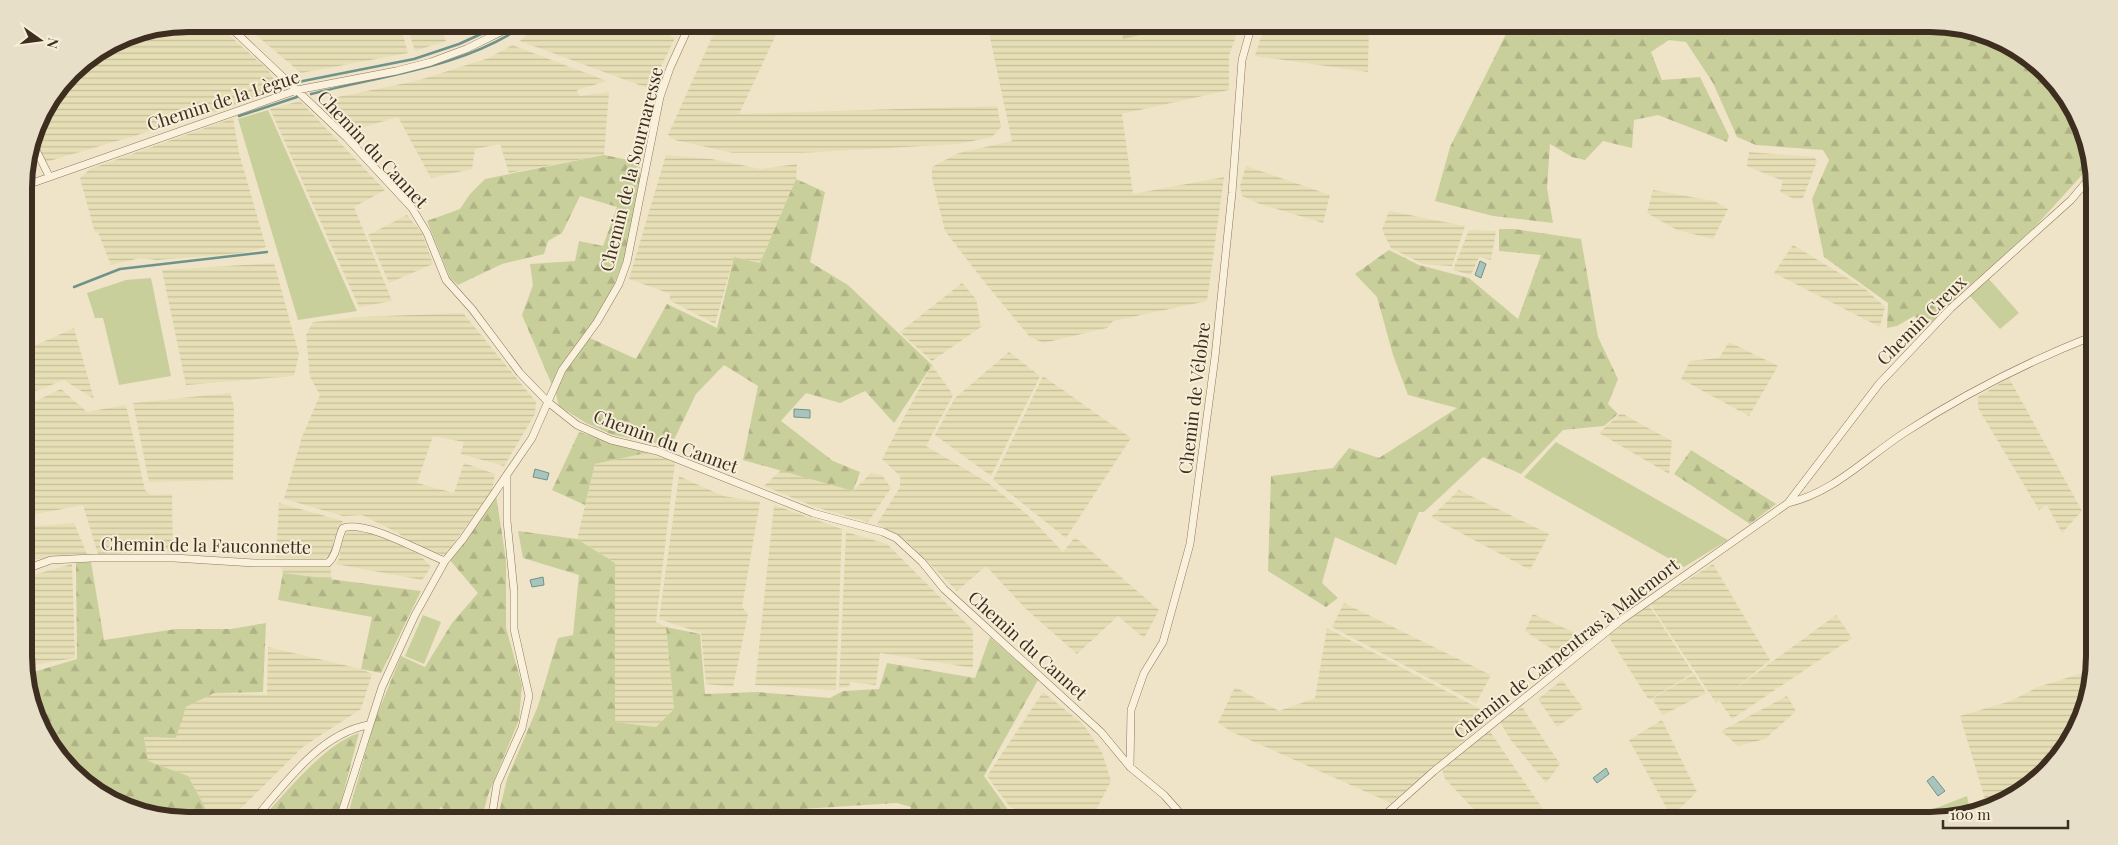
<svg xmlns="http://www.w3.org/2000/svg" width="2118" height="845" font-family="'Playfair Display',serif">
	<defs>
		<pattern id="farmland-rules" width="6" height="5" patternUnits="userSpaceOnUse" patternTransform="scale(1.25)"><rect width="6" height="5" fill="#e6deb5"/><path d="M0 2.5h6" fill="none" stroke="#c6bf9b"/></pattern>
		<pattern id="forest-firs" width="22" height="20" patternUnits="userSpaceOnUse" patternTransform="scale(1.25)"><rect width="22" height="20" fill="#c9cf9b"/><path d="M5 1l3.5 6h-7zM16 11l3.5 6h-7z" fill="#aeb285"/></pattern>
	</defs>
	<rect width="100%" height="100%" fill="#f0e4c8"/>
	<!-- farmland -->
	<path fill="url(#farmland-rules)" d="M189,24H213L228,34L268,70L280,89L222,110L46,162L34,141L41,115L80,65L126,36Z
		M243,24H400L408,53L301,73Z
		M406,24H440L446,41L415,51Z
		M538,24H648L675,38L650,89L520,41Z
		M718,24H781L739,114L997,106L1001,127L992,137L958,144L801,153H733L675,140L668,135Z
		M990,24H1121L1124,39L1193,24H1240L1229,56V90L1122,114L1133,194L1224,177L1207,301L1113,321L1107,328L1043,343L1029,336L982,279L945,231L932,178V167L959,153L1012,141L989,33Z
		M1265,24L1369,25L1368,72L1255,56Z
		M512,45L607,81L577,90L579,96L609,92L604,155L509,173L500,144L475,149L472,169L431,178L398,117L357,129L328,99L416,81L489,58Z
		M300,101L385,190L354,207L392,301L359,307L270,109Z
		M233,118L239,153L266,247L242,253L157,260L140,258L111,265L98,232L95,233L80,178L90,169Z
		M1749,152L1814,157L1817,161L1803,198L1794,199L1780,192L1783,181L1747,166Z
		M666,155L711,159L761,169L797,164L796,179L760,263L734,257L715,324L669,300L671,294L629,279Z
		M1246,166L1330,195L1323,223L1260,204L1242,196L1240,186Z
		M1653,190L1714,201L1728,209L1713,239L1677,230L1647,213Z
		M1389,211L1465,226L1452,266L1423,264L1391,248L1382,230Z
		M407,215L422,233L433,264L389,283L368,235Z
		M1469,230L1496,231L1491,260L1479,257L1471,275L1453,270Z
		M1793,245L1864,288L1885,307L1880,327L1774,273Z
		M274,263L299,354L294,376L186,385L162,270Z
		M962,283L976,299L981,327L932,361L900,332Z
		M463,313L536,402L535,414L504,466L461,454L464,442L433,436L417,483L454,493L464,463L495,474L492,491L445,555L418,548L398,533L362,515L343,516L284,499L302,437L320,395L310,377L306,335L313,322L360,317Z
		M74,328L94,399L64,380L25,395V350Z
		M1729,342L1778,366L1749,416L1681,379L1690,361L1719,358Z
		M1009,352L1040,376L991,476L935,435L955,398Z
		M932,365L953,395L926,446L987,482L1029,516L1063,552L1075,537L1159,610L1144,638L1118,616L1077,654L1025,608L986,566L957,591L907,541L877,524L900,487V476L882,459Z
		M1043,376L1131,438L1066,538L993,480Z
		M2009,378L2082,511L2062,533L2047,505L2039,510L1978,408V397Z
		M61,389L87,412L126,405L145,490L151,495L172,494L173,552L98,554L83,505L26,516L25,406Z
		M230,393L234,406L233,480L149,482L133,403Z
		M1621,413L1672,441L1669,474L1599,433Z
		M646,453L675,462L656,622L666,627L674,709L656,727L615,722V563L577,539L595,464Z
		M781,470L853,491L871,473L882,475L891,488L868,522L815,507L764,486Z
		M679,476L723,496L760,502L742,607L748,614L733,687L706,684L701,633L659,619Z
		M1459,490L1549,534L1530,570L1431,517Z
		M279,503L343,521L333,541L332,553L324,559L276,558Z
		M774,505L842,529L836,690L755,685Z
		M74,523L87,554L26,560V527Z
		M348,530L364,531L380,535L419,554L431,567L422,580L336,564L340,557V544Z
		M846,532L887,544L973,630V668L880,653L876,685L850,682L849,687L839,688Z
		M72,564L75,658L27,666L26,577Z
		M1713,564L1770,660L1732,691L1836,615L1852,638L1732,719L1719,700L1716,703L1650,604Z
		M281,565H330L332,581L283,573Z
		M1344,603L1491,675L1476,703L1332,627Z
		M1649,605L1693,673L1649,700L1608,636Z
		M1533,614L1582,636L1565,658L1525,631Z
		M1327,628L1493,716L1391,803L1232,732L1218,723L1235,687L1279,711L1315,698Z
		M268,647L361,669L372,674L361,709L304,746L228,821L208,813L188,776L148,761L144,737L175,738L186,707L214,693L267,695Z
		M2092,670L2085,710L2060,757L2030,787L1988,809L1960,716L2011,701L2038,687Z
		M1694,674L1706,693L1663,715L1652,699Z
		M1562,680L1583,708L1557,727L1538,699Z
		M1043,692L1083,724L1102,752L1111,781L1094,814L1071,821H1044L1010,807L987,776Z
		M1787,696L1796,711L1765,739L1738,746L1721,731Z
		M1522,707L1560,764L1546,783L1510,739L1500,722Z
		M1662,720L1697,792L1671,816L1629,740Z
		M1489,730L1551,821H1485L1445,779L1442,769Z
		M1854,810L1855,821H1782L1790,817Z"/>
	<!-- green -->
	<path fill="#c9cf9b" d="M1121,24H1193L1123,39Z
		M268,110L357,311L298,320L238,119Z
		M151,278L171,376L119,385L103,318H95L87,293L126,280Z
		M1989,279L2019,313L2000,329L1970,296Z
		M1556,442L1728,540L1684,567L1524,477Z
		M423,615L441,622L424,664L405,656Z
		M1967,796L1971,815L1940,821H1903Z"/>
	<!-- forest -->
	<path fill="url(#forest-firs)" d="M1518,24H1929L1983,33L2054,80L2077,116L2092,164L2022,241L1964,290L1927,327L1914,316L1897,326L1887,328L1888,303L1824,257L1812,199L1829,160L1823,150L1756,145L1737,137L1713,83L1686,42L1669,40L1651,52L1662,80L1700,77L1729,136L1727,142L1658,115L1634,120L1632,148L1603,141L1585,160L1572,157L1550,144L1547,188L1553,223L1493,216L1435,201L1450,147L1508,30Z
		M604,155L639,162C645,202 623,273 602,308C586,335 565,357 552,385L522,315L533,285L530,264L575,261L579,241L603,246L617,207L580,196L562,233L548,241L544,254L502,264L458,285L450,278L427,221L460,209L470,194L485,179Z
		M796,179L825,192L810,262L848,285L932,365L894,423L865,391L840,403L806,393L781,421L833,461L860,472L853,491L743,460L758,386L724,365L696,394L671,446L613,435L586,423L559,406L555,390L576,353L590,338L636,359L667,304L717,328L734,257L760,263Z
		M1499,229H1514L1581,239L1598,337L1618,379L1608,404L1618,414L1604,426L1563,430L1521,474L1483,457L1424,512H1419L1396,565L1335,537L1322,583L1338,598L1326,607L1268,571L1271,476L1333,468L1349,448L1379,458L1457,408L1408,395L1393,355L1377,297L1355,274L1389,250L1419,265L1469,278L1518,319L1541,255L1499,251Z
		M579,432L646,453L595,464L585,505L552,490Z
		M1691,450L1776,504L1750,524L1674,474Z
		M496,495L506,560V628L522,685L519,720L488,795L481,821H468L440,807L436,821H346L375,720L401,656L425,667L452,623L478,593L449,559Z
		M518,531L577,539L615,563V722L656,727L674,709L666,627L700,634L705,694L757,692L830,698L843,691L879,689L887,663L975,678L990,637L1038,680L984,776L1009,811L1035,821H909L911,807L897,803L752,812L720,818L718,821H497L507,779L538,706L558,638L573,635L579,575L523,558Z
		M91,562L104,640L176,629H231L266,623L263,692L214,693L186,707L176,738L144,737L148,761L188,776L208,813L228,821H189L135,812L64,765L27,688V674L77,659L76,563Z
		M283,573L421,591L381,673L361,669L372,617L278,600Z
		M359,733L336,821H259C287,793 321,746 359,733Z"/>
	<!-- water -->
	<path fill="#a9c4bc" stroke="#6f938a" d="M1480,261L1486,264L1481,278L1475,275Z
		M794,409L810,410V418L794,417Z
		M535,469L549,473L547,480L533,477Z
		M543,577L544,585L532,587L530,580Z
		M1606,768L1609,774L1597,783L1593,778Z
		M1933,776L1945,791L1938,796L1927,781Z"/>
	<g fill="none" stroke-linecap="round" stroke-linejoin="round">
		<!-- stream -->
		<path stroke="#6f938a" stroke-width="2.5" d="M659,24L681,31
			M298,82L414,59L459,44L503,24
			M311,94C384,75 463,68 526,24
			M239,116L297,97
			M74,287L120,269L267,252"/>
		<!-- street casing -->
		<g stroke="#8d765c" stroke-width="8">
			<path id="street" d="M227,24L347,138L412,208L427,233L446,280L472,309L520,373L548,402L577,425L611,440L657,451L813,513L883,532L896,538L922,562L944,589L1101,732L1130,767L1164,795L1187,821
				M33,144L49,176
				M24,186L297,90L396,71L431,62L466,49L517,24
				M1788,503L1879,384L1951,308L2071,200L2093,174
				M26,569L51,560L93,558H174L254,563H328C338,554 337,539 343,528C367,520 421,552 445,561
				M1130,767L1131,710L1144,673L1163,642L1190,544L1215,357L1232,193L1242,60L1252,24
				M253,821C284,785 319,734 368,725
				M339,821L382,687L415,615L445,561L463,539L532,438L562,370L597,322L619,284L627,262L660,97L670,68L690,24
				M491,821L497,784L522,728L529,696L514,629V591L507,521V476
				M1378,821L1434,771L1620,621L1788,503C1833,493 1867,457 1904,433C1964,394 2027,362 2093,336"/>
		</g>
		<!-- street -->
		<use href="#street" stroke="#faf1dc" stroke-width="7"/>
	</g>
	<g text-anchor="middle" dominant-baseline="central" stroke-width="4" stroke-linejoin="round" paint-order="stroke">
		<!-- street labels -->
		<g font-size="18" fill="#3d2e20" stroke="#f7eed8">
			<text transform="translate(223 100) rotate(-18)">Chemin de la Lègue</text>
			<text transform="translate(373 149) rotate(47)">Chemin du Cannet</text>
			<text transform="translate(631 169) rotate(-76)">Chemin de la Sournaresse</text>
			<text transform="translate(1921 320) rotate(-45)">Chemin Creux</text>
			<text transform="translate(1194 398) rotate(-83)">Chemin de Vélobre</text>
			<text transform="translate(666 441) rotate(20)">Chemin du Cannet</text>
			<text transform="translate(206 545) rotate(1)">Chemin de la Fauconnette</text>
			<text transform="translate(1028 645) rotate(42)">Chemin du Cannet</text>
			<text transform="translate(1566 648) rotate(-38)">Chemin de Carpentras à Malemort</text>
		</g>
	</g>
	<!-- crop -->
	<path d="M0 0H2118V845H0ZM188 32H1930A156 156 0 0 1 2086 188V656A156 156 0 0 1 1930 812H188A156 156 0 0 1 32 656V188A156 156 0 0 1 188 32Z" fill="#e8dfc9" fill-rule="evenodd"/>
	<path fill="none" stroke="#3d2e20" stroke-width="6" d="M188 32H1930A156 156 0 0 1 2086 188V656A156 156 0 0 1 1930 812H188A156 156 0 0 1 32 656V188A156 156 0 0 1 188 32Z"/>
	<!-- north arrow -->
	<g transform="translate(40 40) rotate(104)" stroke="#f7eed8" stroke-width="4" paint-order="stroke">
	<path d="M0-4L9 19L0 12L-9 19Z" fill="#3d2e20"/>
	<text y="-8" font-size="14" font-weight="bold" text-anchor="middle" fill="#3d2e20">N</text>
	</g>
	<!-- scale -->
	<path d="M1943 820v8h125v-8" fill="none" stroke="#3d2e20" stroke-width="2.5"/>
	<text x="1950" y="820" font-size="15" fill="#3d2e20" stroke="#f7eed8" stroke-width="4" paint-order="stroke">100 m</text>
</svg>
